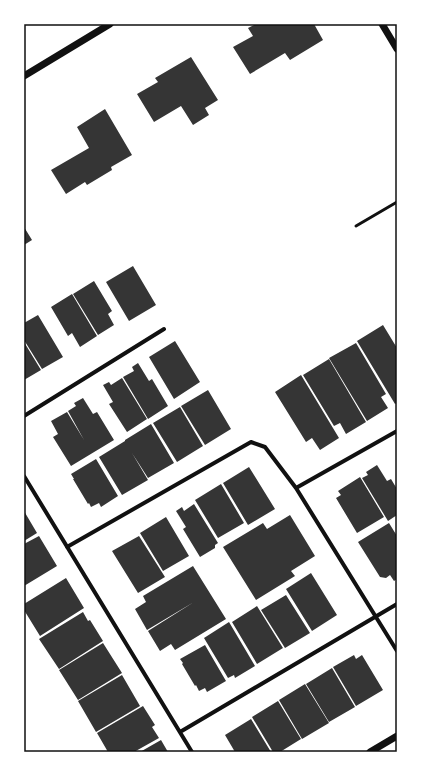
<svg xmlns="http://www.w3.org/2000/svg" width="421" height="776" font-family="'Fira Sans Condensed',sans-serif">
	<rect width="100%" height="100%" fill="#fff"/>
	<!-- building -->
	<path fill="#353535" d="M256,24H314L323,40L290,60L285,53L250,74L233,47L253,36L248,28Z
		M191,57L218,100L205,108L209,115L193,125L181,106L154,122L137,94L158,82L155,78Z
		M105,109L132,155L111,167L112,170L87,185L85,182L66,194L51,170L89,148L77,127Z
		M24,227L32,240L24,245Z
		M133,266L156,305L129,321L106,282Z
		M94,281L112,311L108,314L114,325L98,335L73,294Z
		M72,294L97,336L80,347L72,333L68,336L51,307Z
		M38,315L63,357L42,369L24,340V323Z
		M383,325L397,348V403L395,404L357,341Z
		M175,341L200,382L174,399L149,357Z
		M24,342L41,370L24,380Z
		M356,343L386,394L381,397L388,408L367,421L329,358Z
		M329,359L366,422L346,434L340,423L334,426L303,375Z
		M138,363L149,381L152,379L168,406L148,419L123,377L134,371L132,367Z
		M301,375L339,438L320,450L312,438L306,442L275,392Z
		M122,378L147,419L127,432L109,404L113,402L103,385L109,382L111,385Z
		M208,390L231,429L205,445L181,406Z
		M83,398L93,414L97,412L114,440L71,466L53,437L58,434L51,421L67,412L84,440L68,411L76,406L74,403Z
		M180,407L203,446L177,462L153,423Z
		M151,424L174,463L148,478L132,453L148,480L122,495L99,457L125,441V440Z
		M96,459L118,496L101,507L99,503L91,507L89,503L88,504L73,479H74L71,474Z
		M377,465L387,481L391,479L397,489V515L388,521L362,478L368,475L366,472Z
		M249,467L275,509L248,525L223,483Z
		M360,477L384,517L357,533L336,498L341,495L338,491Z
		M221,484L244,523L218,538L195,500Z
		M194,504L218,543L215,545V548L200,557L183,529L186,527L176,511L182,507L184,511Z
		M24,511L37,533L24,541Z
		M290,515L315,556L291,571L295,576L256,600L223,547L263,523L267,529Z
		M166,517L189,556L163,571L140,533Z
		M389,523L397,536V579L394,581L390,575L386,578L380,577L358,542Z
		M39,536L57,566L24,586V544Z
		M139,536L165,577L138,593L112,551Z
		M193,566L226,619L175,650L171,644L160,651L148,631L194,602L147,630L135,609L146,602L143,596Z
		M311,573L337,615L312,631L286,589Z
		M66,578L84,608L40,636L24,610V604Z
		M286,595L310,633L285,648L261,610Z
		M257,606L283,648L257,664L232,622Z
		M83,612L88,621L90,620L103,641L59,669L39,639Z
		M229,622L255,666L235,678L234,675L228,678L204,638Z
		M103,643L122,673L78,700L59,670Z
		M205,645L226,681L207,692L205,688L199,691L196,685L195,686L182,664L183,663L180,659Z
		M354,655L356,659L362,655L383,690L356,706L333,667Z
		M332,668L355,707L329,722L306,684Z
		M122,675L140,706L96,732L78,701Z
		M305,684L329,723L302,739L279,700Z
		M278,701L301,739L280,752H273L252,717Z
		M143,706L155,725L152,727L159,738L134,752H108L97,733Z
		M251,719L271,752H235L225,735Z
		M161,740L168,752H140Z"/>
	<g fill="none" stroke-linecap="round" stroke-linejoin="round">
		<!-- service -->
		<path stroke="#111" stroke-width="3" d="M356,226L397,202"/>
		<!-- minor -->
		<path stroke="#111" stroke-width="4" d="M24,416L164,329
			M24,476L192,752
			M296,488L397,431
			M67,547L251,442L265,447L296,488L397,651
			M180,732L397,604"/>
		<!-- tertiary -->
		<path stroke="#111" stroke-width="7" d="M382,24L397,49
			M24,76L110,24
			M370,752L397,736"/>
	</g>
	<!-- border -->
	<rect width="421" height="776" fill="none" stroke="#ffffff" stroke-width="50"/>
	<rect x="25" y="25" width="371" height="726" fill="none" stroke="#111" stroke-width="1.5"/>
</svg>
